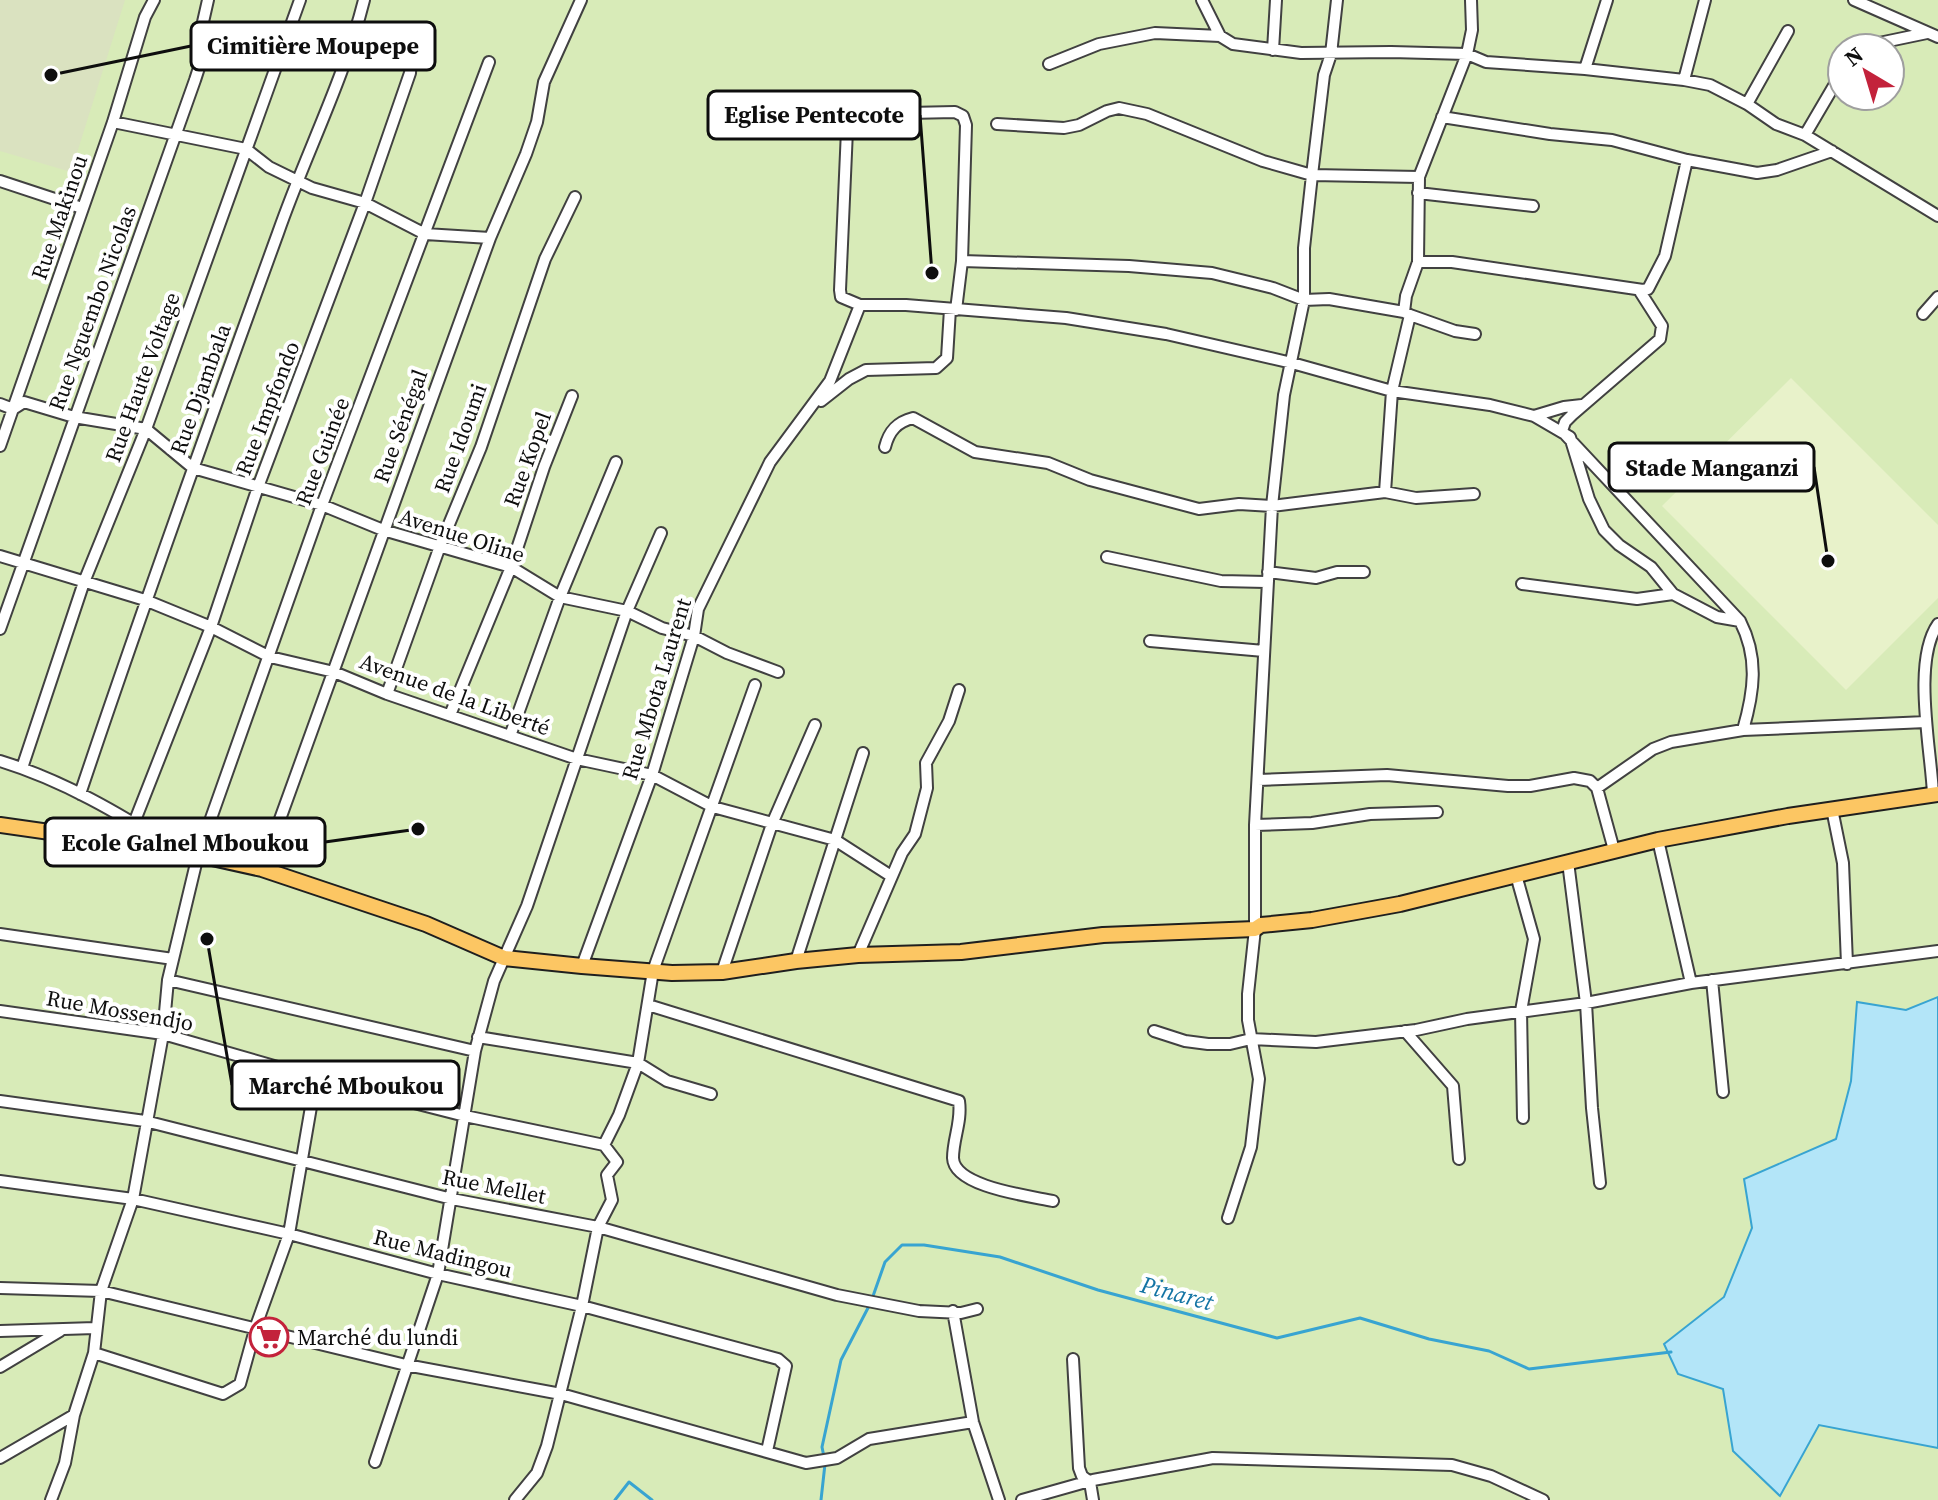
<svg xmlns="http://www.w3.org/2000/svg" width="1938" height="1500" font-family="'Source Serif 4',serif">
	<rect width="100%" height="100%" fill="#fffaf0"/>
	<!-- green -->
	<path fill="#d8ebb8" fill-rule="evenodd" d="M0,0H1938V1500H0ZM1842,48H1890V96H1842Z"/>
	<!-- cemetery -->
	<path fill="#dae2c0" d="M0,0H125L71,172L0,151Z"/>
	<!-- pitch -->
	<path fill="#e8f2ca" d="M1791,378L1938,525V598L1846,690L1662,506Z"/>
	<!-- water -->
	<path fill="#b3e5f8" stroke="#38a4d1" stroke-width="2" d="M1938,997V1448L1819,1425L1780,1496L1733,1451L1723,1389L1678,1374L1664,1344L1724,1297L1752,1228L1744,1179L1836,1139L1851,1081L1857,1002L1906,1010Z"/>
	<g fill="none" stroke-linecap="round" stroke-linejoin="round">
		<!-- stream -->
		<path stroke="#38a4d1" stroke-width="3" d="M872,1299L885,1262L902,1245H924L1000,1257L1098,1290L1277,1338L1360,1318L1429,1339L1489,1351L1529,1369L1671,1352
			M824,1457L822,1447L841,1360L869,1306
			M615,1500L629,1482L652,1500
			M821,1500L825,1464"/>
		<!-- minor casing -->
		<g stroke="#414141" stroke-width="14">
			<path id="minor" d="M1202,0L1220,36
				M1854,0L1938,37
				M1871,48L1879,43L1927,33
				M1273,50L1276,0
				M1049,64L1099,44L1155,33L1220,36L1233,44L1301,53L1391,52L1467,54L1486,62L1585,69L1684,80L1710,85L1747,104L1776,124L1805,135L1938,216
				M1585,69L1607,0
				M1684,80L1705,0
				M1747,104L1788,31
				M1442,117L1550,134L1612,140L1687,160L1757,173L1777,170L1832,151
				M113,122L246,149L269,167L312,188L365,203L425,234L490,238
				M997,124L1064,128L1079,125L1107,111L1119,108L1147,114L1263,161L1312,175L1419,177
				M1805,135L1842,72
				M0,181L82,208
				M1418,193L1533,206
				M962,261L1129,266L1212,273L1273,288L1304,300L1329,299L1404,312
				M1418,262H1452L1643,290L1648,289L1665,256L1687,160
				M1639,290L1662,326L1660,339L1572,415L1565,422L1562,431L1740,621C1759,658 1754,692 1743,730
				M860,305H906L1066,318L1166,334L1292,363L1392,391L1490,405L1534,416L1570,437L1589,499L1604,530L1619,545L1651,567L1673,594
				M1923,314L1938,297
				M1410,315L1455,331L1475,334
				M821,401L849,379L866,370L936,368L947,358L950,309
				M0,404L13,409L24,402L74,417L146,429L193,468L322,505L383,530L511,567L560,597L627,611L662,628L694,636L727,653L778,672
				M1534,416L1564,407L1582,405
				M0,446L113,122L145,17L154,0
				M885,447C889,431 897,422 913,418L975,452L1048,463L1090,480L1199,509L1239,504L1272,506L1385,492L1416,498L1474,494
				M1385,492L1392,391L1410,315L1404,312L1406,296L1418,262L1419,177L1467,54L1472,30L1471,0
				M0,556L145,600L211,627L270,657L334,672L387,694L577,759L652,775L713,807L835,840L891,876
				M1107,557L1221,581L1266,582
				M1268,572L1316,578L1337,572H1364
				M1522,584L1637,599L1673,594L1717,617L1740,621
				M0,629L195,80L209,37L203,22L208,0
				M1150,641L1264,651
				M387,694L440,546L481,447L545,259L575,197
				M450,715L511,567L544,467L572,396
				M510,736L560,597L616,462
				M0,761C62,780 119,813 173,848
				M22,768L84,582L146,429L300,0
				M1258,780L1387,775L1508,786H1530L1574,778L1590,781L1597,788
				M80,794C143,606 210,420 278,233C305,155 344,80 364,0
				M1933,794C1931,749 1912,661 1938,624
				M1832,809L1843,863L1847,964
				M134,823L211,627L258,487L365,203L410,73C411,64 407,59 400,54L354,41
				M1255,825L1312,823L1370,814L1437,812
				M1658,840L1691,983
				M1614,850L1597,788L1653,749L1671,742L1743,730L1926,722
				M1568,862L1586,1003L1592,1108L1600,1183
				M262,869L490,238L526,154L537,122L544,82L581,0
				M1516,875L1534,939L1521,1011L1523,1118
				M0,934L173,959
				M858,955L902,853L915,834L927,788L926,763L949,721L959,690
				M796,961L863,753
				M582,966L652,775L694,636L698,609L770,462L830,381L860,305L841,297L840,290L847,130L851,122L861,114L955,112L963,116L966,125L962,261L956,310
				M722,972L772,824L815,725
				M168,980L475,1051
				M1712,980L1723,1092
				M648,1005L959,1101C962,1122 953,1138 953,1158C954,1187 1030,1196 1053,1201
				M0,1011L163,1034L316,1078L465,1116L604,1145
				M1154,1031L1185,1041L1208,1044H1230L1251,1039L1316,1042L1416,1030L1467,1019L1586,1003L1691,983L1938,951
				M1405,1031L1453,1086L1459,1159
				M478,1037L638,1063L667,1081L711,1094
				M0,1101L145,1121L452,1199L598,1227L837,1295L919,1311L961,1313L977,1309
				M0,1181L133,1199L289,1234L438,1274L582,1306L778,1359L786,1366L767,1451
				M1228,1218L1251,1147L1259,1079L1248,1020V994L1255,929V825L1272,506L1284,395L1304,300V248L1312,175L1324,75L1331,54L1337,0
				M0,1288L101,1291L406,1365L561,1394L806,1463L837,1458L869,1439L973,1422
				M953,1311L973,1422L999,1500
				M0,1331L95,1328
				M94,1353L223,1394L240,1384L256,1326L289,1234L316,1078
				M1073,1359L1079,1468L1082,1476L1090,1482L1093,1500
				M0,1367L60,1331
				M0,1458L74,1415
				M375,1462L438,1274L475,1051L494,981L527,906L627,611L661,533
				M51,1500L65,1463L74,1415L94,1353L101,1291L133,1199L163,1034L168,980L198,855L322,505L489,62
				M515,1500L537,1473L547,1446L582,1306L598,1227L612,1200L607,1175L617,1162L604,1145L619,1115L638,1063L653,971L755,685
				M1022,1500L1093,1480L1213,1458L1452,1465L1491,1476L1543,1500"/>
		</g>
		<!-- major casing -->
		<g stroke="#1f1f1f" stroke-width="18">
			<path id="major" d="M0,825L176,850L262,869L426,924L504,958L582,966L672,973L722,972L796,961L858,955L961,952L1103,935L1255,929L1261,925L1312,920L1400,904L1658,840L1788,816L1938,794"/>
		</g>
		<!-- minor -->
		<use href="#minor" stroke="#fff" stroke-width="10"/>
		<!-- major -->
		<use href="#major" stroke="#fcc663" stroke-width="14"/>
	</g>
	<!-- icons -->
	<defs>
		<g id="supermarket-ring" transform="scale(2)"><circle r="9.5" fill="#fff" stroke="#c3223b" stroke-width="1.5"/><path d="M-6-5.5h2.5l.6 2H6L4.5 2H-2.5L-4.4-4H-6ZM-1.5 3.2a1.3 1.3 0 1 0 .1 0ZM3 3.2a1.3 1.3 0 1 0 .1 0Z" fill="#c3223b"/></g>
	</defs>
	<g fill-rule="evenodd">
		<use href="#supermarket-ring" x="269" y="1337"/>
	</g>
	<g text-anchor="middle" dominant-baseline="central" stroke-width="8" stroke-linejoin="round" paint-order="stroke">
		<!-- street labels -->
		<g font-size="22" fill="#0e0e0e" stroke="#fff">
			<text transform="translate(59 217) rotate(-71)">Rue Makinou</text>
			<text transform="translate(92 308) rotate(-70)">Rue Nguembo Nicolas</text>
			<text transform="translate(142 377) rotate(-70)">Rue Haute Voltage</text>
			<text transform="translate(200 389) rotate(-70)">Rue Djambala</text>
			<text transform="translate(267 408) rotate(-69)">Rue Impfondo</text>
			<text transform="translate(400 426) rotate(-70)">Rue Sénégal</text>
			<text transform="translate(460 438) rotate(-70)">Rue Idoumi</text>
			<text transform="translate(322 451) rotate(-69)">Rue Guinée</text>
			<text transform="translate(527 459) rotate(-70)">Rue Kopel</text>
			<text transform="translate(462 535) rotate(18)">Avenue Oline</text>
			<text transform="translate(656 689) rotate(-73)">Rue Mbota Laurent</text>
			<text transform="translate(455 694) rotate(20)">Avenue de la Liberté</text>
			<text transform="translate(120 1010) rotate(10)">Rue Mossendjo</text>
			<text transform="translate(494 1186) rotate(11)">Rue Mellet</text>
			<text transform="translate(443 1253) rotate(14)">Rue Madingou</text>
		</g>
		<!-- poi labels -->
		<g font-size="22" fill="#0e0e0e" stroke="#fff" text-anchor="start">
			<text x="297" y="1337">Marché du lundi</text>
		</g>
		<!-- water labels -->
		<g font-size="24" font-style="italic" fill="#1374a4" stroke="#fff">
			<text transform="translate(1177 1293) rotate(15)">Pinaret</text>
		</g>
	</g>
	<!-- callouts -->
	<path fill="none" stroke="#0e0e0e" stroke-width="3" d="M51 75L191 46M932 273L920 115M1828 561L1814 467M418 829L325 842M207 939L232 1085"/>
	<g fill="#0e0e0e" stroke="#fff" stroke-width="3">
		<circle cx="51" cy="75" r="8"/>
		<circle cx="932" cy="273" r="8"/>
		<circle cx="1828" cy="561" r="8"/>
		<circle cx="418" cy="829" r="8"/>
		<circle cx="207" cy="939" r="8"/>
	</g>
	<g fill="#fff" stroke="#0e0e0e" stroke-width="3">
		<rect x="191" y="22" width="244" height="48" rx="8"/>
		<rect x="708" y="91" width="212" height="48" rx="8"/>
		<rect x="1609" y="443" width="205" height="48" rx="8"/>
		<rect x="45" y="818" width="280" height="48" rx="8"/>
		<rect x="232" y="1061" width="227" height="48" rx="8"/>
	</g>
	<g font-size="24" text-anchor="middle" font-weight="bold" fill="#0e0e0e">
		<text x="313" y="54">Cimitière Moupepe</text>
		<text x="814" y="123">Eglise Pentecote</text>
		<text x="1712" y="476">Stade Manganzi</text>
		<text x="185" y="851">Ecole Galnel Mboukou</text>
		<text x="346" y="1094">Marché Mboukou</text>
	</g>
	<!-- north arrow -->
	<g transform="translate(1866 72) rotate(322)"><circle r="38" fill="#ffffff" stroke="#9f9f9f" stroke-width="2"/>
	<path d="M0-6L14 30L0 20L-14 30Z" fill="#c3223b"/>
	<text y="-12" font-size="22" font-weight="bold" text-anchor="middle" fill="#0e0e0e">N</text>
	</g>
</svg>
